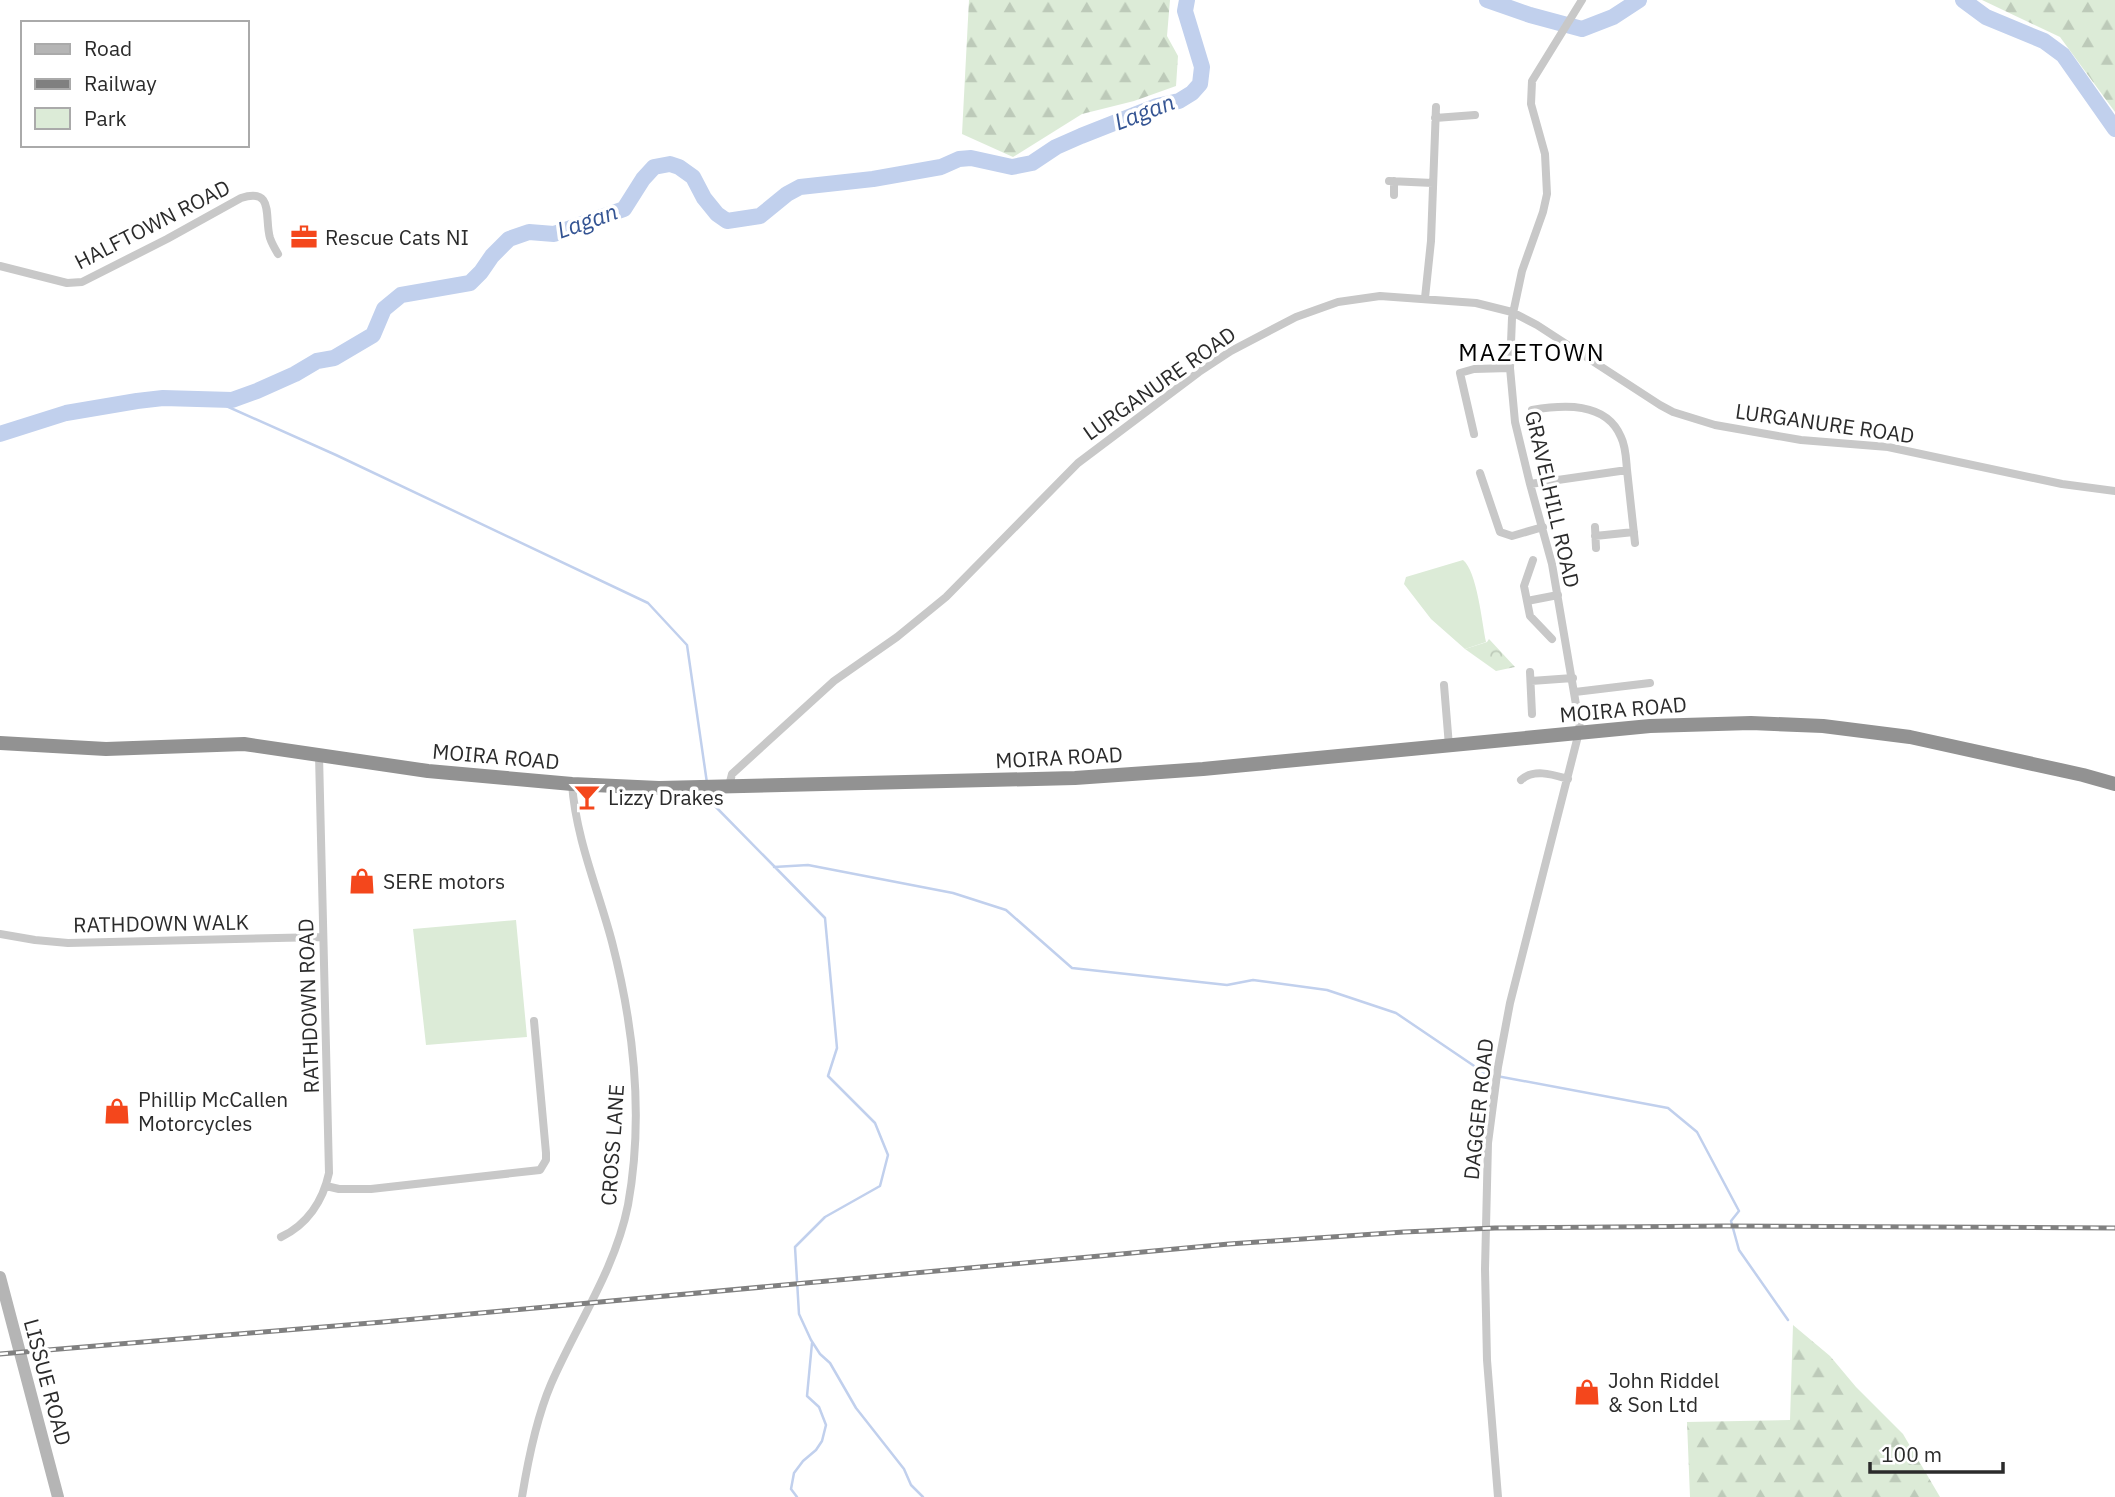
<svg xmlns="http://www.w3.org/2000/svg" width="2115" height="1497" font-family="'IBM Plex Sans',sans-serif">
	<defs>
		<pattern id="forest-firs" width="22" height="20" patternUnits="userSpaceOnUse" patternTransform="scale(1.75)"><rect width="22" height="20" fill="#dcebd7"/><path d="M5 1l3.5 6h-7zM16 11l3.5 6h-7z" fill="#bdcab9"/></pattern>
		<pattern id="park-crowns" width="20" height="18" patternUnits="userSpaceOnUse" patternTransform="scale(1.75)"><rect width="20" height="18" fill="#dcebd7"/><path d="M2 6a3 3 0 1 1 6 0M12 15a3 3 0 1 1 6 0" fill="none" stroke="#bdcab9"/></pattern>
	</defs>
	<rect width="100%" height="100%" fill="#fff"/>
	<!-- green -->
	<path fill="#dcebd7" d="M1463,560C1477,571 1482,623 1486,642L1465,649L1431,619L1404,584L1406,577Z
		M516,920L527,1037L426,1045L413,929Z"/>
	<!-- forest -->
	<path fill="url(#forest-firs)" d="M969,0H1170L1167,36L1178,56L1176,86L1134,101L1082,114L1013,157L962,134Z
		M1982,0H2115V112L2060,37Z
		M1793,1325L1830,1356L1856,1387L1903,1434L1940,1497H1690L1687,1422L1790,1420Z"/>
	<!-- park -->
	<path fill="url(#park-crowns)" d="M1489,639L1515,667L1496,671L1465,649L1487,642Z"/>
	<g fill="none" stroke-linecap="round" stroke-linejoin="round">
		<!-- stream -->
		<path stroke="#c1d0ed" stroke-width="2.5" d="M215,401L336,455L648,603L687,645L707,783
			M709,793L710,801L825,918L837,1048L828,1076L875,1123L888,1155L880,1186L825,1217L795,1247L799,1314L811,1340L820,1354L830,1363L856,1408L904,1469L911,1485L923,1497
			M774,867L808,865L953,893L1006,910L1072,968L1227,985L1253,980L1327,990L1396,1013L1486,1074L1668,1108L1697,1132L1739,1211L1731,1221L1739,1250L1788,1320
			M797,1497L791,1489L794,1473L803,1461L816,1450L822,1441L826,1425L819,1407L807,1396L812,1343"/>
		<!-- river -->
		<path stroke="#c1d0ed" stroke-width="16" d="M1487,0L1530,15L1582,29L1613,17L1639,0
			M1963,0L1986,17L2044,41L2063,55L2115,129
			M0,434L66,413L137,401L163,398L232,400L257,391L295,374L317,361L334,358L373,335L384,309L401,295L470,283L481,272L492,256L509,239L529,232L554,234L624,209L643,179L654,167L670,164L679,167L693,177L704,198L717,214L727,221L760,216L787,194L800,187L873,179L941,167L959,159L971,158L1012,167L1032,163L1056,147L1081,136L1157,106L1179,101L1192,93L1200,84L1202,67L1185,11L1187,0"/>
		<!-- street -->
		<path stroke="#c8c8c8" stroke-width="8" d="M1435,118L1475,115
			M1389,181L1433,183
			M1394,181V195
			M0,266L67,283L82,282L167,239L241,198C275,187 264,218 270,238C272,244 275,249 278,254
			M1425,298L1431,241L1436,107
			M1474,434L1460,373L1474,369L1510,368
			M1627,470L1635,543
			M1480,473L1500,532L1512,536L1543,527
			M1530,484L1627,470C1626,459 1626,447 1621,437C1606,401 1562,405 1532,410
			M1595,527L1596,548
			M1595,536L1634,532
			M1533,560L1524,586L1530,616L1552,639
			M1527,601L1558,595
			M1530,672L1532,714
			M1531,681L1573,678
			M1444,685L1449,746
			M1575,692L1650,683
			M1521,780C1534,768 1554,775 1568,779
			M729,786L732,774L834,681L897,637L946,597L1078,463L1199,372L1231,351L1296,317L1338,302L1380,296L1476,303L1512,312L1537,325L1660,405L1673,412L1715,425L1801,440L1888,447L2062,484L2115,491
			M0,934L35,940L68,943L323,937
			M326,1186L339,1189H371L540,1170L546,1160V1153L534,1021
			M281,1237C307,1225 323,1201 329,1173L319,755
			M522,1497C528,1460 536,1419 551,1384C577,1324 615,1270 628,1205C644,1117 634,1027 612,942C598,889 576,839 572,784
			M1498,1497L1487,1360L1485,1269L1488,1143L1498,1067L1510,1003L1580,728L1552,564L1530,484L1515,422L1510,368L1512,318L1522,271L1543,212L1547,194L1545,154L1531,104L1532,81L1582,0"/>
		<!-- secondary -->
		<path stroke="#b5b5b5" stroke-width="12" d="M0,1277L58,1497"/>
		<!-- highway -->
		<path stroke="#929292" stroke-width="14" d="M0,743L106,749L244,744L428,771L572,784L659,788L1075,778L1203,769L1650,726L1751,723L1823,726L1910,737L2083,775L2115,784"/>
		<!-- rail casing -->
		<g stroke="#808080" stroke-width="5">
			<path id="rail" d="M0,1354L383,1322L1229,1244L1404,1232L1495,1228L1725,1226L2115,1228"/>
		</g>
		<!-- rail -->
		<use href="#rail" stroke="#fff" stroke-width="2.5" stroke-dasharray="8" stroke-linecap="butt"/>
	</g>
	<!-- icons -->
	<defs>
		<g id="office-bare" transform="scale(2.1)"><path d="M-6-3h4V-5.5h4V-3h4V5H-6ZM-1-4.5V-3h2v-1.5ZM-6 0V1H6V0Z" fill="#f4471c" stroke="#fff" stroke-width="2.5" paint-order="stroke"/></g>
		<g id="bar-bare" transform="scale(2.1)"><path d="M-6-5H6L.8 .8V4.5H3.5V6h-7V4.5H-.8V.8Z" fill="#f4471c" stroke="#fff" stroke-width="2.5" paint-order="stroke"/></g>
		<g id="shop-bare" transform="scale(2.1)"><path d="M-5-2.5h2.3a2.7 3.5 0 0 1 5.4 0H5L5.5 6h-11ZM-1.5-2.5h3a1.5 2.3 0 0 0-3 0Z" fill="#f4471c" stroke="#fff" stroke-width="2.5" paint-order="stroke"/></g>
	</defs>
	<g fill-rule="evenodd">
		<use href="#office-bare" x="304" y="237"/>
		<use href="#bar-bare" x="587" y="797"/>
		<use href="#shop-bare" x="362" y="881"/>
		<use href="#shop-bare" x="117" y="1111"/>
		<use href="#shop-bare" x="1587" y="1392"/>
	</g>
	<g text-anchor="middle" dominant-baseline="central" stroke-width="7" stroke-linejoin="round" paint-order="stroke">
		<!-- street labels -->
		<g font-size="21" fill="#2b2b2b" stroke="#fff">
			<text transform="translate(152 224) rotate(-27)">HALFTOWN ROAD</text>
			<text transform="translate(1159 383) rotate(-35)">LURGANURE ROAD</text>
			<text transform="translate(1825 423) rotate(8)">LURGANURE ROAD</text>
			<text transform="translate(1553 499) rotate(77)">GRAVELHILL ROAD</text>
			<text transform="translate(1623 709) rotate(-5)">MOIRA ROAD</text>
			<text transform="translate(496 756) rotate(5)">MOIRA ROAD</text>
			<text transform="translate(1059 757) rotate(-3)">MOIRA ROAD</text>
			<text transform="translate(161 923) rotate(-1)">RATHDOWN WALK</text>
			<text transform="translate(308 1006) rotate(-92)">RATHDOWN ROAD</text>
			<text transform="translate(1478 1109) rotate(-84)">DAGGER ROAD</text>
			<text transform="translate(612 1145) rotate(-86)">CROSS LANE</text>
			<text transform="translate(48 1382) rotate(75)">LISSUE ROAD</text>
		</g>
		<!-- poi labels -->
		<g font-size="21" fill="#2b2b2b" stroke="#fff" text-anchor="start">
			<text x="325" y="237">Rescue Cats NI</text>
			<text x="608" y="797">Lizzy Drakes</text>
			<text x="383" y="881">SERE motors</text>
			<text x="138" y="1099">Phillip McCallen<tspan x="138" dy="24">Motorcycles</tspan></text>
			<text x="1608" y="1380">John Riddel<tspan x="1608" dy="24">&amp; Son Ltd</tspan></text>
		</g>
		<!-- water labels -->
		<g font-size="23" font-style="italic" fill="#345493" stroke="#fff">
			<text transform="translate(1144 111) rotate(-21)">Lagan</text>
			<text transform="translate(587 220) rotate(-19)">Lagan</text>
		</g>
		<!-- quarter labels -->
		<g font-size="24" letter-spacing="2" fill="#000" stroke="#fff">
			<text x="1532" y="352">MAZETOWN</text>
		</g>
	</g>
	<!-- legend -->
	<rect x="21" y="21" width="228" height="126" fill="#ffffff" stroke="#aaaaaa" stroke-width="2"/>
	<rect x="35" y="44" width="35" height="10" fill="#b5b5b5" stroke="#aaaaaa" stroke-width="2"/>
	<text x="84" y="56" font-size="21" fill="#2b2b2b">Road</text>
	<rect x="35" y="79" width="35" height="10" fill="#808080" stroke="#aaaaaa" stroke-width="2"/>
	<text x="84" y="91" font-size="21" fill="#2b2b2b">Railway</text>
	<rect x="35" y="108" width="35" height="21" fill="#dcebd7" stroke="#aaaaaa" stroke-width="2"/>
	<text x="84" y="126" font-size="21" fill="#2b2b2b">Park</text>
	<!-- scale -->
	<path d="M1870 1462v10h133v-10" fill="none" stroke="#2b2b2b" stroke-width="3.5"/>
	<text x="1881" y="1462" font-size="21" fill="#2b2b2b" stroke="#ffffff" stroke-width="5" paint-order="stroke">100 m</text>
</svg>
